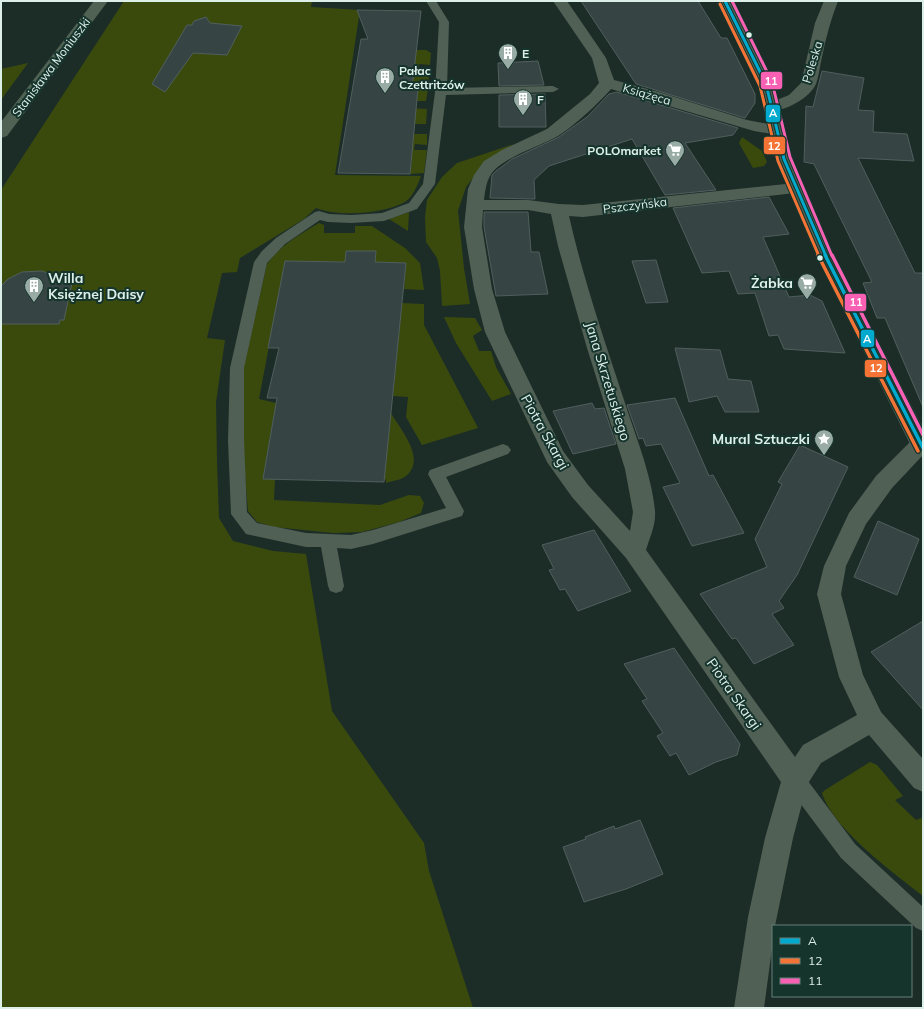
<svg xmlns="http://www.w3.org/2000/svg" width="924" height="1009" font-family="Mulish,sans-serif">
	<rect width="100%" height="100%" fill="#1c2d28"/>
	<!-- green -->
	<path fill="#3a4a0d" d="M124,1H312L311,7L360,10L335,175L421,176C418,184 413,197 405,202C384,214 338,217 316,208L304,219L240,258L237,272L222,273L207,338L225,340L216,402L217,462L219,518L233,541L273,551L306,554L332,711L424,843L429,871L473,1008H1V190Z
		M416,50H426L431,53L430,65L419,64V70L428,69L429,82L426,101H417L418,88H412Z
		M28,63L1,100V69Z
		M410,108L427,109L426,124H409Z
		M408,134H427V145L415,144L414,150H427L424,173L410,174L412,160L406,159Z
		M742,137L762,151L767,162L764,166L753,168L739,143Z
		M514,144L485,162L466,187L458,211L464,268L470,304L442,306L440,271L437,258L426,242L425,217L427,200L442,177L457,163Z
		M409,212L408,231L389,219Z
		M319,223L324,225V233H355V226H372L405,248L420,263L424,290L404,289L406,263L375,262L376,251H346L345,262L285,261L259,399L276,403L263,479H275L274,500L380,505L409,495L420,496L424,503L421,513L399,522L362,532L333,533L274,527L257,522L248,511L242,438L243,369L267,264C281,245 299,235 319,223Z
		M402,303L424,304V325L478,428L422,445L406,417L408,397L393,396Z
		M444,317L475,318L482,330L473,336L479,351H491L496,367L511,394L492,401L456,343Z
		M391,413C400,429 427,459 406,476C402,480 391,481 386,483V480L384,479Z
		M870,762L877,765L903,796L895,800L916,820L921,818L923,821V896C894,873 833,829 822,793L825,790Z"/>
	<!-- building -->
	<path fill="#364543" stroke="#505f5d" d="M581,1H698L721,38H727L755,94V103L745,118L636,84Z
		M357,10L421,11L412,88H418L410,174L338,173L361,39H368Z
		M206,17L210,23L242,26L227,55L193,53L165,92L152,84L187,25H192L194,21Z
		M538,61L544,85L499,86L498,63Z
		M822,71L864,78L858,110L874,111L873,132L907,134L914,161L858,158L915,273H923V407L885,318H877L863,283L872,282L831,199L814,164L804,162L806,106L813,107Z
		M617,92L738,128L733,135L685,143L716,190L665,195L632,139L549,166L534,180L535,199L490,198L492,175L496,171L512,159L559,137L587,117L609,94Z
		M545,94L546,127H499V95Z
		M769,197L789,234L763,237L789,297L810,295L822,301L845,353L784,349L778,335L769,336L755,293L738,294L729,271L702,273L673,208Z
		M484,212H528L531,252H539L548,294L496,296L484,227Z
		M346,251H376L375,262L406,263L384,482L263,479L277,398H267L279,348H268L285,261L345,262Z
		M656,260L668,302L646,303L632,261Z
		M42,271L72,283L64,320H60L59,324H1V286L8,279L22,272Z
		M675,348L720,350L728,379L751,381L759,412H725L717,396L689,402Z
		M675,398L709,476L713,475L744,533L692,546L663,487L680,483L661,444L646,446L643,438L639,439L627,405Z
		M592,403L595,409L604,408L616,444L573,454L553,411Z
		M800,445L848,467L797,575L779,601L784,608L772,614L794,645L754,664L736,638L732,639L700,594L767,567L755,539L782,484L778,482Z
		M878,521L919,539L897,595L854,577Z
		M594,530L631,591L578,611L565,589L560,590L549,570L554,569L542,545Z
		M923,621V710L871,652Z
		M674,648L740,744L737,755L716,762L689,775L676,753L670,756L657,736L663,733L642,701L647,699L624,664Z
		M640,820L663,874L626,889L584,902L563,847L586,839L585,837L614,826L615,829Z"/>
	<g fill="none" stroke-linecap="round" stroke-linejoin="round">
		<!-- lane -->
		<path fill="#516055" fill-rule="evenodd" d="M426,1H436L449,22L447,88L553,86L559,89L553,92L446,95L435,184L417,209L384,221L351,223L328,222L320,220L285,244L267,263L244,368V440L247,512L257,523L306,533L351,535L373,530L446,508L428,474L430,470L503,444L508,446L511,450L508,454L446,477L464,511L462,516L373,544L351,549L337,548L344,586L342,591L336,593L330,591L328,586L321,547H306L246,534L231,514L228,440L230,368L254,262L262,251L276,238L315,212L319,211L329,214L351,215L382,213L409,203L423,184L435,92L439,22Z
			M795,771L802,773L855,844L923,907V931L916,928L841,858L788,787L785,780L788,773Z"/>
		<!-- street -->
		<path fill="#516055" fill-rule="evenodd" d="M553,1H567L606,58L614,80L662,93L747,120L784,127L786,130L784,133L778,135L754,131L611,89C599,103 574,126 558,136C541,146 500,158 490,176C486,183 485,192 484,200H528L559,204L583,205L795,183L801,184L803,188L801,192L795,193L583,217L569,216C583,278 604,339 624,400C635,435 652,475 655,511C656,525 650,537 646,550L795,757L803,745L857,715L839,677L817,594L824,566L849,513L876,476L914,438L923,436V455L892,488L866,524L846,566L841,594L863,675L881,712L923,759V792L914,788L869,735L821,763L807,785L793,838L775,926H773V941L764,1008H734L748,917L765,838L781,782L626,558L572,497L547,462L485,332L474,289L464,227L468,189L474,175L484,161L502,150L547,129L590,94L599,83L592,58ZM483,210H528L551,214L558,246L587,348L625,469L633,512L630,531L588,485L563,451L505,332L492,289L482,227Z
			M824,1H838C831,19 826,37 822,57C820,65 819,76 816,84C810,98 782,114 767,110L765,107L767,104L789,95L801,83L815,23Z"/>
		<!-- secondary -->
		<path fill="#506254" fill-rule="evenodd" d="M94,1H108L7,136L1,138V122Z
			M718,1H732L774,84L792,159L834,255L923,428V456L916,454L912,448L816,255L776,159L758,84Z"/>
		<!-- bus-1-far1 casing -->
		<g stroke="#15342c" stroke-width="5">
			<path id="bus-1-far1" d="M725,1L766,84L784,159L826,256"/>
		</g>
		<!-- bus-1 casing -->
		<g stroke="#15342c" stroke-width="6">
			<path id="bus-1" d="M825,255L923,448"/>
		</g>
		<!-- bus-2-far1 casing -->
		<g stroke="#15342c" stroke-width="5">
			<path id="bus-2-far1" d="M720,4L760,86L778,161L819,256"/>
		</g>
		<!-- bus-2 casing -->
		<g stroke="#15342c" stroke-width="6">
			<path id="bus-2" d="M818,255L918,451"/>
		</g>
		<!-- bus-3-far1 casing -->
		<g stroke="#15342c" stroke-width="5">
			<path id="bus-3-far1" d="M732,1L772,82L790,157L832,256"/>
		</g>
		<!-- bus-3 casing -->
		<g stroke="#15342c" stroke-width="6">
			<path id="bus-3" d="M832,255L923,435"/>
		</g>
		<!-- bus-1-far1 -->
		<use href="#bus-1-far1" stroke="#00a9ce" stroke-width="3"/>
		<!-- bus-1 -->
		<use href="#bus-1" stroke="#00a9ce" stroke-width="3.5"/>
		<!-- bus-2-far1 -->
		<use href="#bus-2-far1" stroke="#f57335" stroke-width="3"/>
		<!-- bus-2 -->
		<use href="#bus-2" stroke="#f57335" stroke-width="3.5"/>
		<!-- bus-3-far1 -->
		<use href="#bus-3-far1" stroke="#f860b3" stroke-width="3"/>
		<!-- bus-3 -->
		<use href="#bus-3" stroke="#f860b3" stroke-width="3.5"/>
	</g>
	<!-- icons -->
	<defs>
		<g id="building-pin" transform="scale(1)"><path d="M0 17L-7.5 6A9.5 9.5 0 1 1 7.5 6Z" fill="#99aba5" stroke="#15342c"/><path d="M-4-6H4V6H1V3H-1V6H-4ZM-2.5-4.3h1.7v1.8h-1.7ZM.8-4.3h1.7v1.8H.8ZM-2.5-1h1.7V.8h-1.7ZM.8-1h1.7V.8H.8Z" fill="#fff"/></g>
		<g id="supermarket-pin" transform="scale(1)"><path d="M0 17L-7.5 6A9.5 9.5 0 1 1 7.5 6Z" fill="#99aba5" stroke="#15342c"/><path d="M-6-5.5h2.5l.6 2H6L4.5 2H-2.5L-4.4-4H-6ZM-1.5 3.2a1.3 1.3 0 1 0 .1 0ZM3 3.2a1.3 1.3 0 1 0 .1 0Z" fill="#fff"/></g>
		<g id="sight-pin" transform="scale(1)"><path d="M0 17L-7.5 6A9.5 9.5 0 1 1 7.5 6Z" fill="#99aba5" stroke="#15342c"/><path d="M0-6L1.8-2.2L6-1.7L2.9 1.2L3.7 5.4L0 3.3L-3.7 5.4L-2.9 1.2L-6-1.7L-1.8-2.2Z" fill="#fff"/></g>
	</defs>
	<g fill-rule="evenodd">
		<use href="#building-pin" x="508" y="53"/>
		<use href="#building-pin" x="385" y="77"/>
		<use href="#building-pin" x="523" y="99"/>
		<use href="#supermarket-pin" x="675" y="150"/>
		<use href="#supermarket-pin" x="807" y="283"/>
		<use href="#building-pin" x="34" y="286"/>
		<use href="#sight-pin" x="824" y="439"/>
	</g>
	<!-- markers -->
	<g fill="#ddefe9" stroke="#15342c" stroke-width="1.5">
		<circle cx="749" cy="35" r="3.5"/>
		<circle cx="820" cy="258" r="3.5"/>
	</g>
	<g text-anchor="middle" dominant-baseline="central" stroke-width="4" stroke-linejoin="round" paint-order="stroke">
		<!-- far-poi labels -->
		<g font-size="12" font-weight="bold" fill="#ddefe9" stroke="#15342c" text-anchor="start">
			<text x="522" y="53">E</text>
			<text x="399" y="70">Pałac<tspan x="399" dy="14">Czettritzów</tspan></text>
			<text x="537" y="99">F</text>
			<text x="661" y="150" text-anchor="end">POLOmarket</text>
		</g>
		<!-- far-street labels -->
		<g font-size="12" fill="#ddefe9" stroke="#15342c">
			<text transform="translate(812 62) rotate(-73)">Poleska</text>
			<text transform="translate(51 67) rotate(-53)">Stanisława Moniuszki</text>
			<text transform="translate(647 94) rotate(16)">Książęca</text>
			<text transform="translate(635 205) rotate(-7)">Pszczyńska</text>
		</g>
		<!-- poi labels -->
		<g font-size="14" font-weight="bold" fill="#ddefe9" stroke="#15342c" text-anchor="end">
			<text x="48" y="278" text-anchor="start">Willa<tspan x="48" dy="16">Księżnej Daisy</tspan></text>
			<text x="793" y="283">Żabka</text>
			<text x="810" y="439">Mural Sztuczki</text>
		</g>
		<!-- street labels -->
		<g font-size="14" fill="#ddefe9" stroke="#15342c">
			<text transform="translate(608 381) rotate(73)">Jana Skrzetuskiego</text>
			<text transform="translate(545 432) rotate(61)">Piotra Skargi</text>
			<text transform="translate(734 694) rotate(55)">Piotra Skargi</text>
		</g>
	</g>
	<g stroke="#15342c" stroke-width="1.5">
		<rect x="760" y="71" width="23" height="19" rx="4" fill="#f860b3"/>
		<rect x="765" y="104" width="16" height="19" rx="4" fill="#00a9ce"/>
		<rect x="763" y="136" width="23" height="19" rx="4" fill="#f57335"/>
		<rect x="844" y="293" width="23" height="19" rx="4" fill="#f860b3"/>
		<rect x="860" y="329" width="15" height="19" rx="4" fill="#00a9ce"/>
		<rect x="864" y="359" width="23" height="19" rx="4" fill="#f57335"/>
	</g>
	<g font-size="11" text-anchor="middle" font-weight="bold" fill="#fff">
		<text x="771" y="85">11</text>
		<text x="773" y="117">A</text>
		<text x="774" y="150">12</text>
		<text x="856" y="306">11</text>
		<text x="867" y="343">A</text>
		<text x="876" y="372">12</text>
	</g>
	<!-- border -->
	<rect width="924" height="1009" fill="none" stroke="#ddefe9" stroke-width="4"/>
	<!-- legend -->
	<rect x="772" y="925" width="140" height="72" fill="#15342c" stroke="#657f78"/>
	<rect x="780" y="938" width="20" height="6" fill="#00a9ce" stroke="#657f78"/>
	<text x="808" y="945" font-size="12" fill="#ddefe9">A</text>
	<rect x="780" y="958" width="20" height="6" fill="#f57335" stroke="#657f78"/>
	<text x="808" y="965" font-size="12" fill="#ddefe9">12</text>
	<rect x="780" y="978" width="20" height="6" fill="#f860b3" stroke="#657f78"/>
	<text x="808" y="985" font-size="12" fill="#ddefe9">11</text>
</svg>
